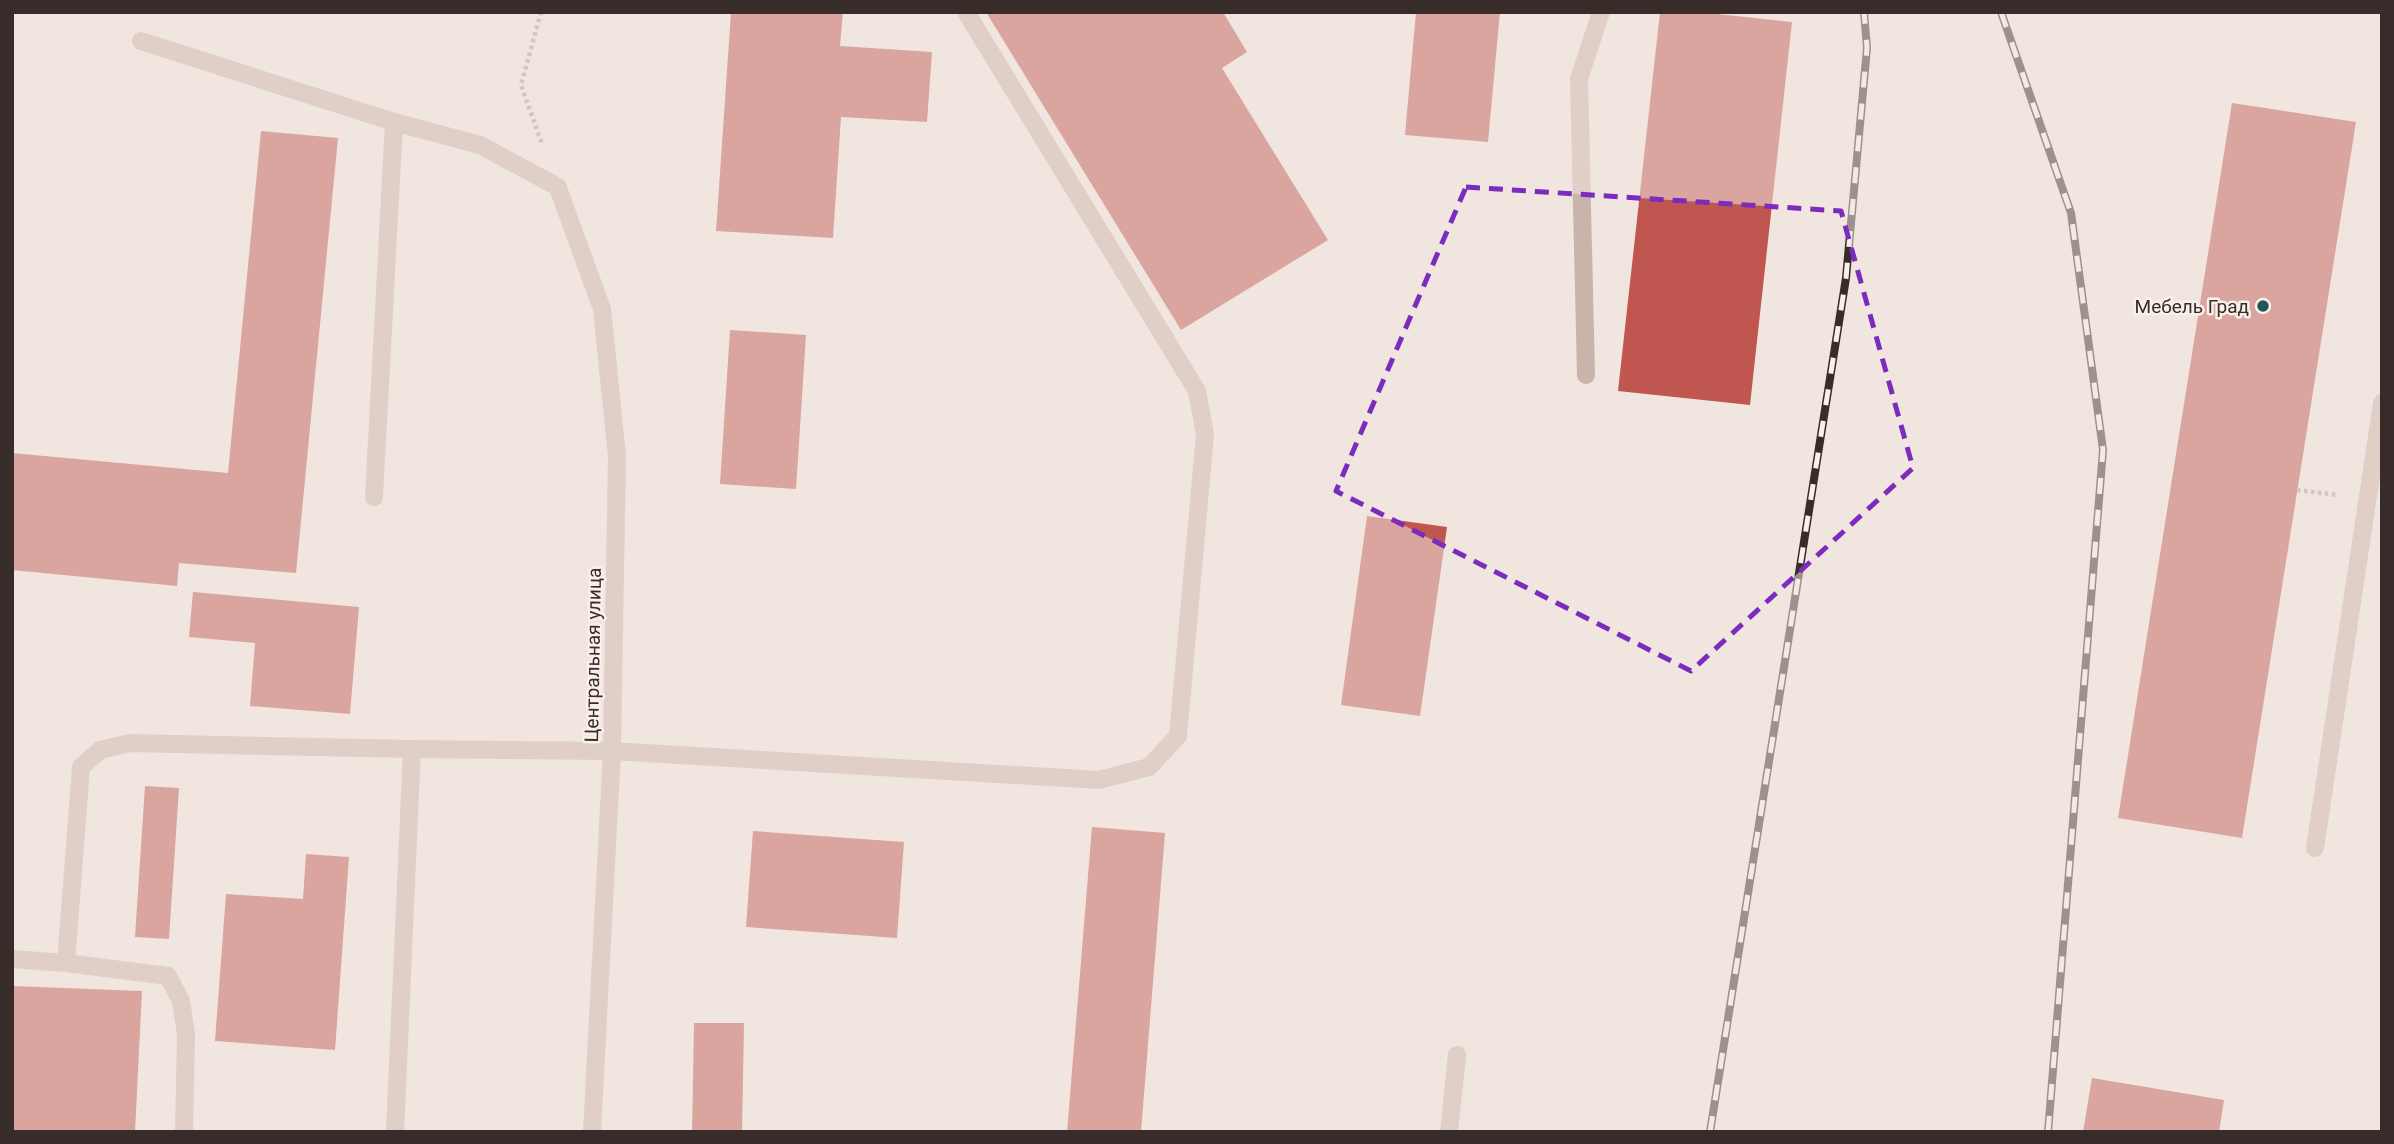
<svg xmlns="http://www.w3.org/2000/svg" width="2394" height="1144" font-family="Roboto,sans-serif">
	<rect width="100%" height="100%" fill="#f1e5df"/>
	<!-- building -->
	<path fill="#bf5750" d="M731,12H843L840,46L932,52L927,122L841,117L833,238L716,231Z
		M986,12H1223L1247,52L1222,68L1328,240L1181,330Z
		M1416,12H1500L1488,142L1405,135Z
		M1660,12H1699L1792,22L1750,405L1618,391Z
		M2232,103L2356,122L2242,838L2118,818Z
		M261,131L338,138L296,573L179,563L177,586L12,570V453L228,473Z
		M730,330L806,335L796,489L720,484Z
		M1367,516L1447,527L1420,716L1341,705Z
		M193,592L359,607L350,714L250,706L255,643L189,637Z
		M145,786L179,788L169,939L135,937Z
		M1092,827L1165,833L1141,1132H1067Z
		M753,831L904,842L897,938L746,927Z
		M306,854L349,857L335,1050L215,1041L226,894L303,899Z
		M12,986L142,991L135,1132H12Z
		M694,1023H744L742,1132H692Z
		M2092,1078L2224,1100L2219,1132H2083Z"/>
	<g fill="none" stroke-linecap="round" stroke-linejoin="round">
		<!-- path -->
		<path stroke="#b59d96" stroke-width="4.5" stroke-dasharray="3.5 3.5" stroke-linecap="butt" d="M541,12L521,85L542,144
			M2297,490L2338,495"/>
		<!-- lane -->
		<path stroke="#c9b4ab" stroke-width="18" d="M141,41L394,122L374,497
			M394,122L480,145L558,187
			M1586,375L1579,79L1601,12
			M2315,848L2382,403
			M12,959L66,963L168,976L181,1001L186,1034L184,1132
			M66,963L81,767L100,750L130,743L412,749L612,751L1099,780L1149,767L1178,736L1205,434L1197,391L966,12
			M395,1132L412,749
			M1449,1132L1457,1055"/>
		<!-- street -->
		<path stroke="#c9b4ab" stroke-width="18" d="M558,188L602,309L617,456L612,751L592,1132"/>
		<!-- rail casing -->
		<g stroke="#372c2a" stroke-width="8">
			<path id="rail" d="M2001,12L2071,213L2103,450L2048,1132
				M1710,1132L1846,278L1867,48L1864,12"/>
		</g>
		<!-- rail -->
		<use href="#rail" stroke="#f9f0eb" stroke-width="5" stroke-dasharray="16" stroke-linecap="butt"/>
	</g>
	<!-- marked area -->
	<path d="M0 0H2394V1144H0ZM1466,187L1841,211L1913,468L1691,671L1336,491Z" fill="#f1e5df" fill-opacity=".55" fill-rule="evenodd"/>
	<path fill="none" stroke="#7b2cbf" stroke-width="5" stroke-dasharray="14 9" stroke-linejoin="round" d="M1466,187L1841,211L1913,468L1691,671L1336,491Z"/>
	<!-- markers -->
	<circle fill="#225751" stroke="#f9f0eb" stroke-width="2.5" cx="2263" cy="306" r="7"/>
	<g text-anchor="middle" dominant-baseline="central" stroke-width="5" stroke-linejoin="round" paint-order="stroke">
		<!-- poi labels -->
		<g font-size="19" fill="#372c2a" stroke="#f9f0eb" text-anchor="end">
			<text x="2249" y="306">Мебель Град</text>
		</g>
		<!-- street labels -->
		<g font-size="19" fill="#372c2a" stroke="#f9f0eb">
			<text transform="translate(593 655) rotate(-89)">Центральная улица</text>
		</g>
	</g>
	<!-- border -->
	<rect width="2394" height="1144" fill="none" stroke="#372c2a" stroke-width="28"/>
</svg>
